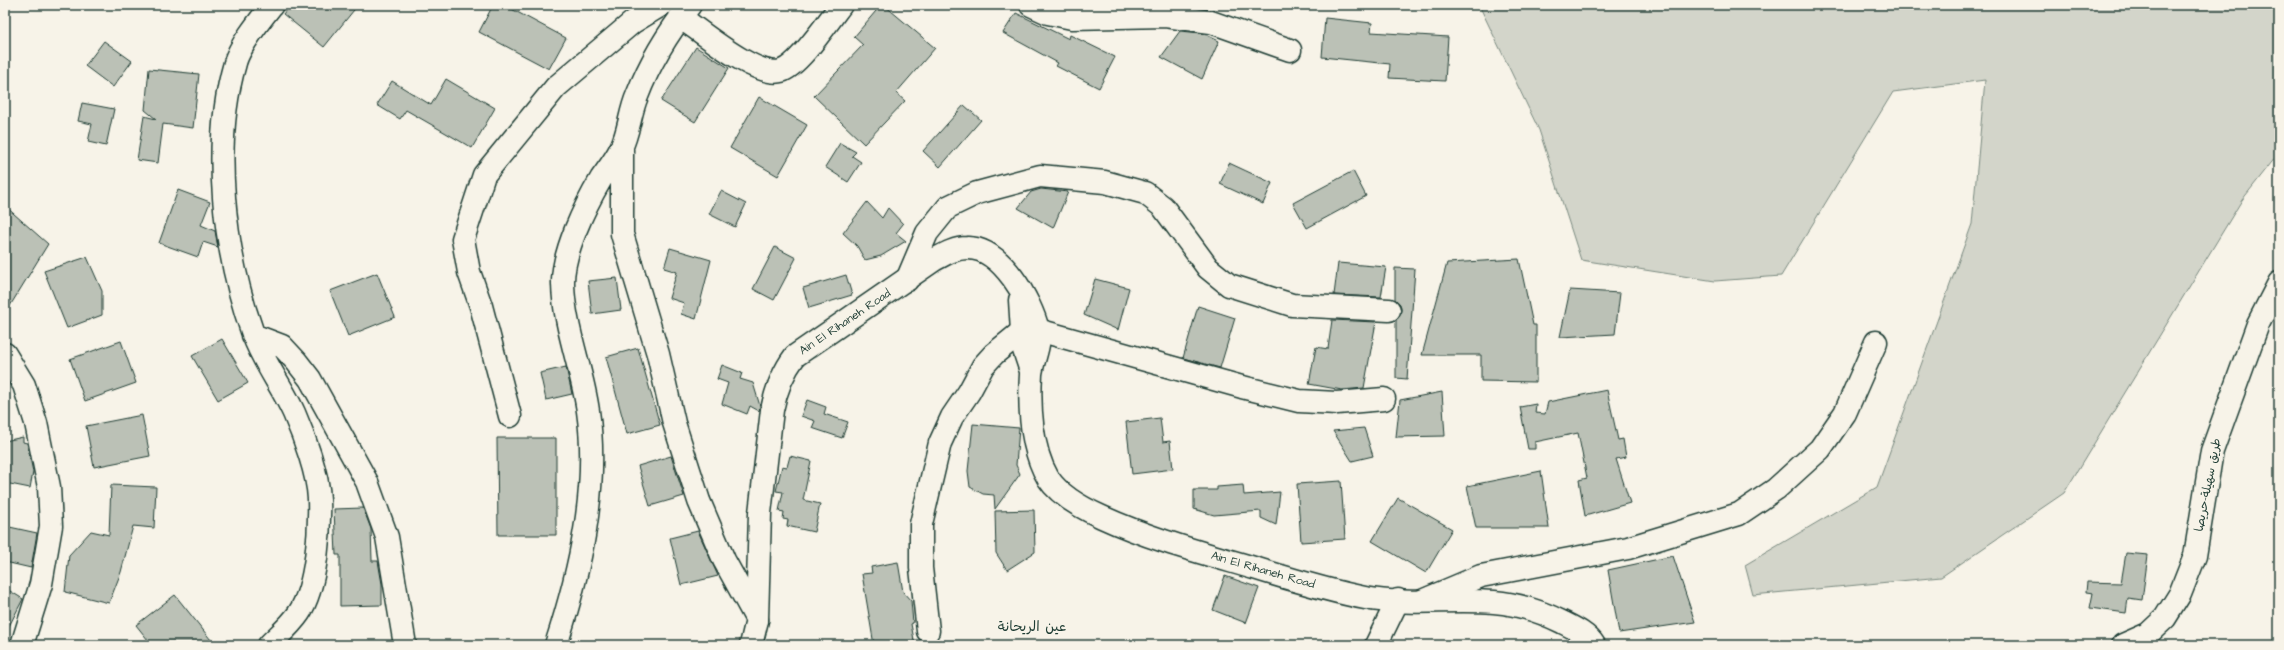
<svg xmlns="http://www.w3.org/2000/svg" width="2284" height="650" font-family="'Architects Daughter','Playpen Sans Arabic',sans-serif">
	<rect width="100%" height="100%" fill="#f7f3e8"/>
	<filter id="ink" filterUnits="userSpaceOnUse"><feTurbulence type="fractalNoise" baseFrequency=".025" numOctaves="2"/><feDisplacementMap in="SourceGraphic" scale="8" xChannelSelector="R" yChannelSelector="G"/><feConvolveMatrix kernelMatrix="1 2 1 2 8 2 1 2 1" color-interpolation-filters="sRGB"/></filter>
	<g filter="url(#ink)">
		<!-- green -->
		<path fill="#d3d5ca" stroke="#79897f" d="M1479,5H2279V153L2242,200L2064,493L1941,577L1753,595L1745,565L1877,487L1972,224L1985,80L1893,92L1781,276L1715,281L1581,260L1539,130Z"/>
		<!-- building -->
		<path fill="#bbc1b6" stroke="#1f3d34" d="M290,5H358L324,47L283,14Z
			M493,5H504L566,38L549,69L479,32Z
			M881,5H884L935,48L896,93L905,101L864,144L814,96L863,45L854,37Z
			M1016,13L1069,39L1070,35L1115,57L1099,88L1056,66L1058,63L1003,33Z
			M1325,18L1372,23L1371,32L1448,37L1445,81L1389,78L1390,64L1322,57Z
			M1180,31L1202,33L1219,41L1202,79L1161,57Z
			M104,41L132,61L113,87L85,66Z
			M696,47L729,68L695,122L661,101Z
			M149,69L199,74L193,128L163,124L158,163L137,160L144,116L156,119L145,110Z
			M446,79L495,108L472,148L406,110L400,119L377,105L392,81L431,105Z
			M759,97L807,125L778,176L730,148Z
			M82,103L114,109L106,146L88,142L92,124L78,121Z
			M964,105L981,120L940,167L923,151Z
			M840,143L856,152L852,156L861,162L848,182L825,167Z
			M1229,163L1272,183L1263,204L1220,184Z
			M1353,171L1366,196L1307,228L1293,203Z
			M1041,189L1068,192L1053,228L1018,208L1031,192Z
			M178,190L210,202L201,225L215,231L218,247L203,242L198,257L159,243Z
			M721,191L746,204L735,227L709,214Z
			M867,202L882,218L888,208L903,224L896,233L906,241L881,256L865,260L857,246L843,233Z
			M5,206L48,244L5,314Z
			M775,247L796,258L774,300L753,289Z
			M670,248L711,260L696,319L681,314L684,303L669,298L677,272L664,268Z
			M87,257L102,291V315L67,328L44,271Z
			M1519,259L1533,325H1536V382L1481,381V355H1422L1447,263Z
			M1338,263L1386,267L1381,297L1334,295Z
			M1395,268L1415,269L1407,379L1396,378V320L1401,310L1400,304L1395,299Z
			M377,273L395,317L348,336L330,291Z
			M846,275L852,295L809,308L803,288Z
			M617,278L621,310L592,314L588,281Z
			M1095,279L1129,288L1118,330L1084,315Z
			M1570,290L1620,293L1615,334L1560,337Z
			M1198,306L1235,318L1220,368L1183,358Z
			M1332,320L1376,322L1364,388L1342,390L1309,384L1316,347L1328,349Z
			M222,339L248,383L218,400L192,356Z
			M121,341L136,383L85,401L70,359Z
			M638,348L660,425L627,434L606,357Z
			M722,365L742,373L740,379L753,383L760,406L759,411L750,406L747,414L722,404L728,383L717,379Z
			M566,367L572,394L546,400L540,373Z
			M1607,390L1618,440L1623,439L1626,457L1616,459L1630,503L1585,516L1579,480L1587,478L1578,433L1535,442V449H1528L1520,407L1536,404L1535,413L1545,414L1548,402Z
			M1442,392L1445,436L1396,437L1400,400Z
			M807,400L826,407L824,414L848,422L842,438L812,428L815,421L801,416Z
			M142,415L150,456L94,467L86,426Z
			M1160,418L1163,442L1170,441L1173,469L1132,474L1126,422Z
			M973,424L1019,428L1016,465L1020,474L995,509L994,495L983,494L970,487L968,471Z
			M1364,428L1373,456L1352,461L1333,431Z
			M23,437V442L27,443L33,472L30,488L5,483V441Z
			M497,438H556V535H498Z
			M671,456L684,496L650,506L638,466Z
			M790,456L811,461L803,500L820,504L814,532L787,526L788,520L783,519L784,512L779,511L783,492L776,491L782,466L787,467Z
			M1541,471L1549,528H1476L1467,486Z
			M1341,481L1345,539L1301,542L1297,484Z
			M111,485L156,487L154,528L133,526L121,572L109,603L65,592L69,555L91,531L109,535Z
			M1243,485L1244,495L1280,492L1276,525L1261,518V511L1214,515L1194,509V490H1217V487Z
			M1398,498L1452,529L1426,573L1372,541Z
			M363,508L371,529L372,561H378L382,584V605L340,606V555H336L334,509Z
			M1034,510L1035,552L1007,570L996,553L995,511Z
			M5,526L37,533L31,568L5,562Z
			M698,531L718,576L681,585L670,538Z
			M2126,553L2148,555L2142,600L2128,598L2126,613L2090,608L2093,593L2086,592L2087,582L2121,583Z
			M1673,556L1695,622L1619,633L1608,570Z
			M898,562L903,592L911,601L913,623L911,624L915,645H874L862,574L872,573L871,567Z
			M1225,576L1259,588L1246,623L1213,610Z
			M5,588L23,599L5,634Z
			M175,595L215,645H152L136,625Z"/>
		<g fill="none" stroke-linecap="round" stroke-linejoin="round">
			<!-- street casing -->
			<g stroke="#1f3d34" stroke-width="25">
				<path id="street" d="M1031,5L1048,13L1072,18L1165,16L1211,22L1290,50
					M680,17C701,31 756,78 781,71C799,66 829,20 841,5
					M622,147V234L658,354L674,423L699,501L724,560L757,620
					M907,280L927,233L948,207L977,193L1040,176L1105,182L1145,193L1163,207L1208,268L1229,285L1292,305L1389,310
					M253,335L282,346L296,361L310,379L367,482L387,537L405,645
					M510,416L481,306L469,272L463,239L484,175L556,87L633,22L661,5
					M1422,601L1481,576L1628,548L1739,514L1776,489L1820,449L1845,413L1876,342
					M928,631L921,568V524L940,443L952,417L969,392L983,366L994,354L1021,332L1038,330L1242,387L1299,401L1337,403L1384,399
					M269,645C279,635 291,625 299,613C317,586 320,530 319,499C318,474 304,436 294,413C282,386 263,362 253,334C224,253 211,146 235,63C239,46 261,19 272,5
					M556,645C580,571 599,488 588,411C582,368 564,327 563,284C562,253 585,206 601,179C608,169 616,159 621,148C629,132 630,112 637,96C650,62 667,34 690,5
					M1376,645L1398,600"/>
			</g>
			<!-- secondary casing -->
			<g stroke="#1f3d34" stroke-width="25">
				<path id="secondary" d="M1020,300L1023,347L1031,371
					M5,354L24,385L36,423L49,487L51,526L41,584L22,645
					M751,645L757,620L760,513L772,410C776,390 783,372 795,356L934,260C945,254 955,248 967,248C1001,247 1031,301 1038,330C1041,346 1033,358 1031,374C1029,406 1031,449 1048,478C1059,495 1084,509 1102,517C1150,539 1203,553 1254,568C1290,579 1328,591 1365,598C1408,606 1452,598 1494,602C1518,604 1542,612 1562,622C1574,628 1587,634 1594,645
					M2123,645L2148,634L2165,618L2180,594L2195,556L2212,451L2258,324L2279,283"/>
			</g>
			<!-- street -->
			<use href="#street" stroke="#f7f3e8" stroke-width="22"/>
			<!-- secondary -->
			<use href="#secondary" stroke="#f7f3e8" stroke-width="22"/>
		</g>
	</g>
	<g text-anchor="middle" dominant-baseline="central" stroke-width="3" stroke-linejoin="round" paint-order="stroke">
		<!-- street labels -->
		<g font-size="12" fill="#1f3d34" stroke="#f7f3e8">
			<text transform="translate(845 322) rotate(-34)">Ain El Rihaneh Road</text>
			<text transform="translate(2208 485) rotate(-79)">طريق سهيلة-حريصا</text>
			<text transform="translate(1263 570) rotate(16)">Ain El Rihaneh Road</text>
		</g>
		<!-- quarter labels -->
		<g font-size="14" fill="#1f3d34" stroke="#f7f3e8">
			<text x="1032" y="627">عين الريحانة</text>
		</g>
	</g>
	<!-- margin -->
	<rect width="2284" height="650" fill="none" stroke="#f7f3e8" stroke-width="20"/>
	<rect x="10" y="10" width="2264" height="630" fill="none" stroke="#1f3d34" stroke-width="1.5" filter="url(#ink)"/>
</svg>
